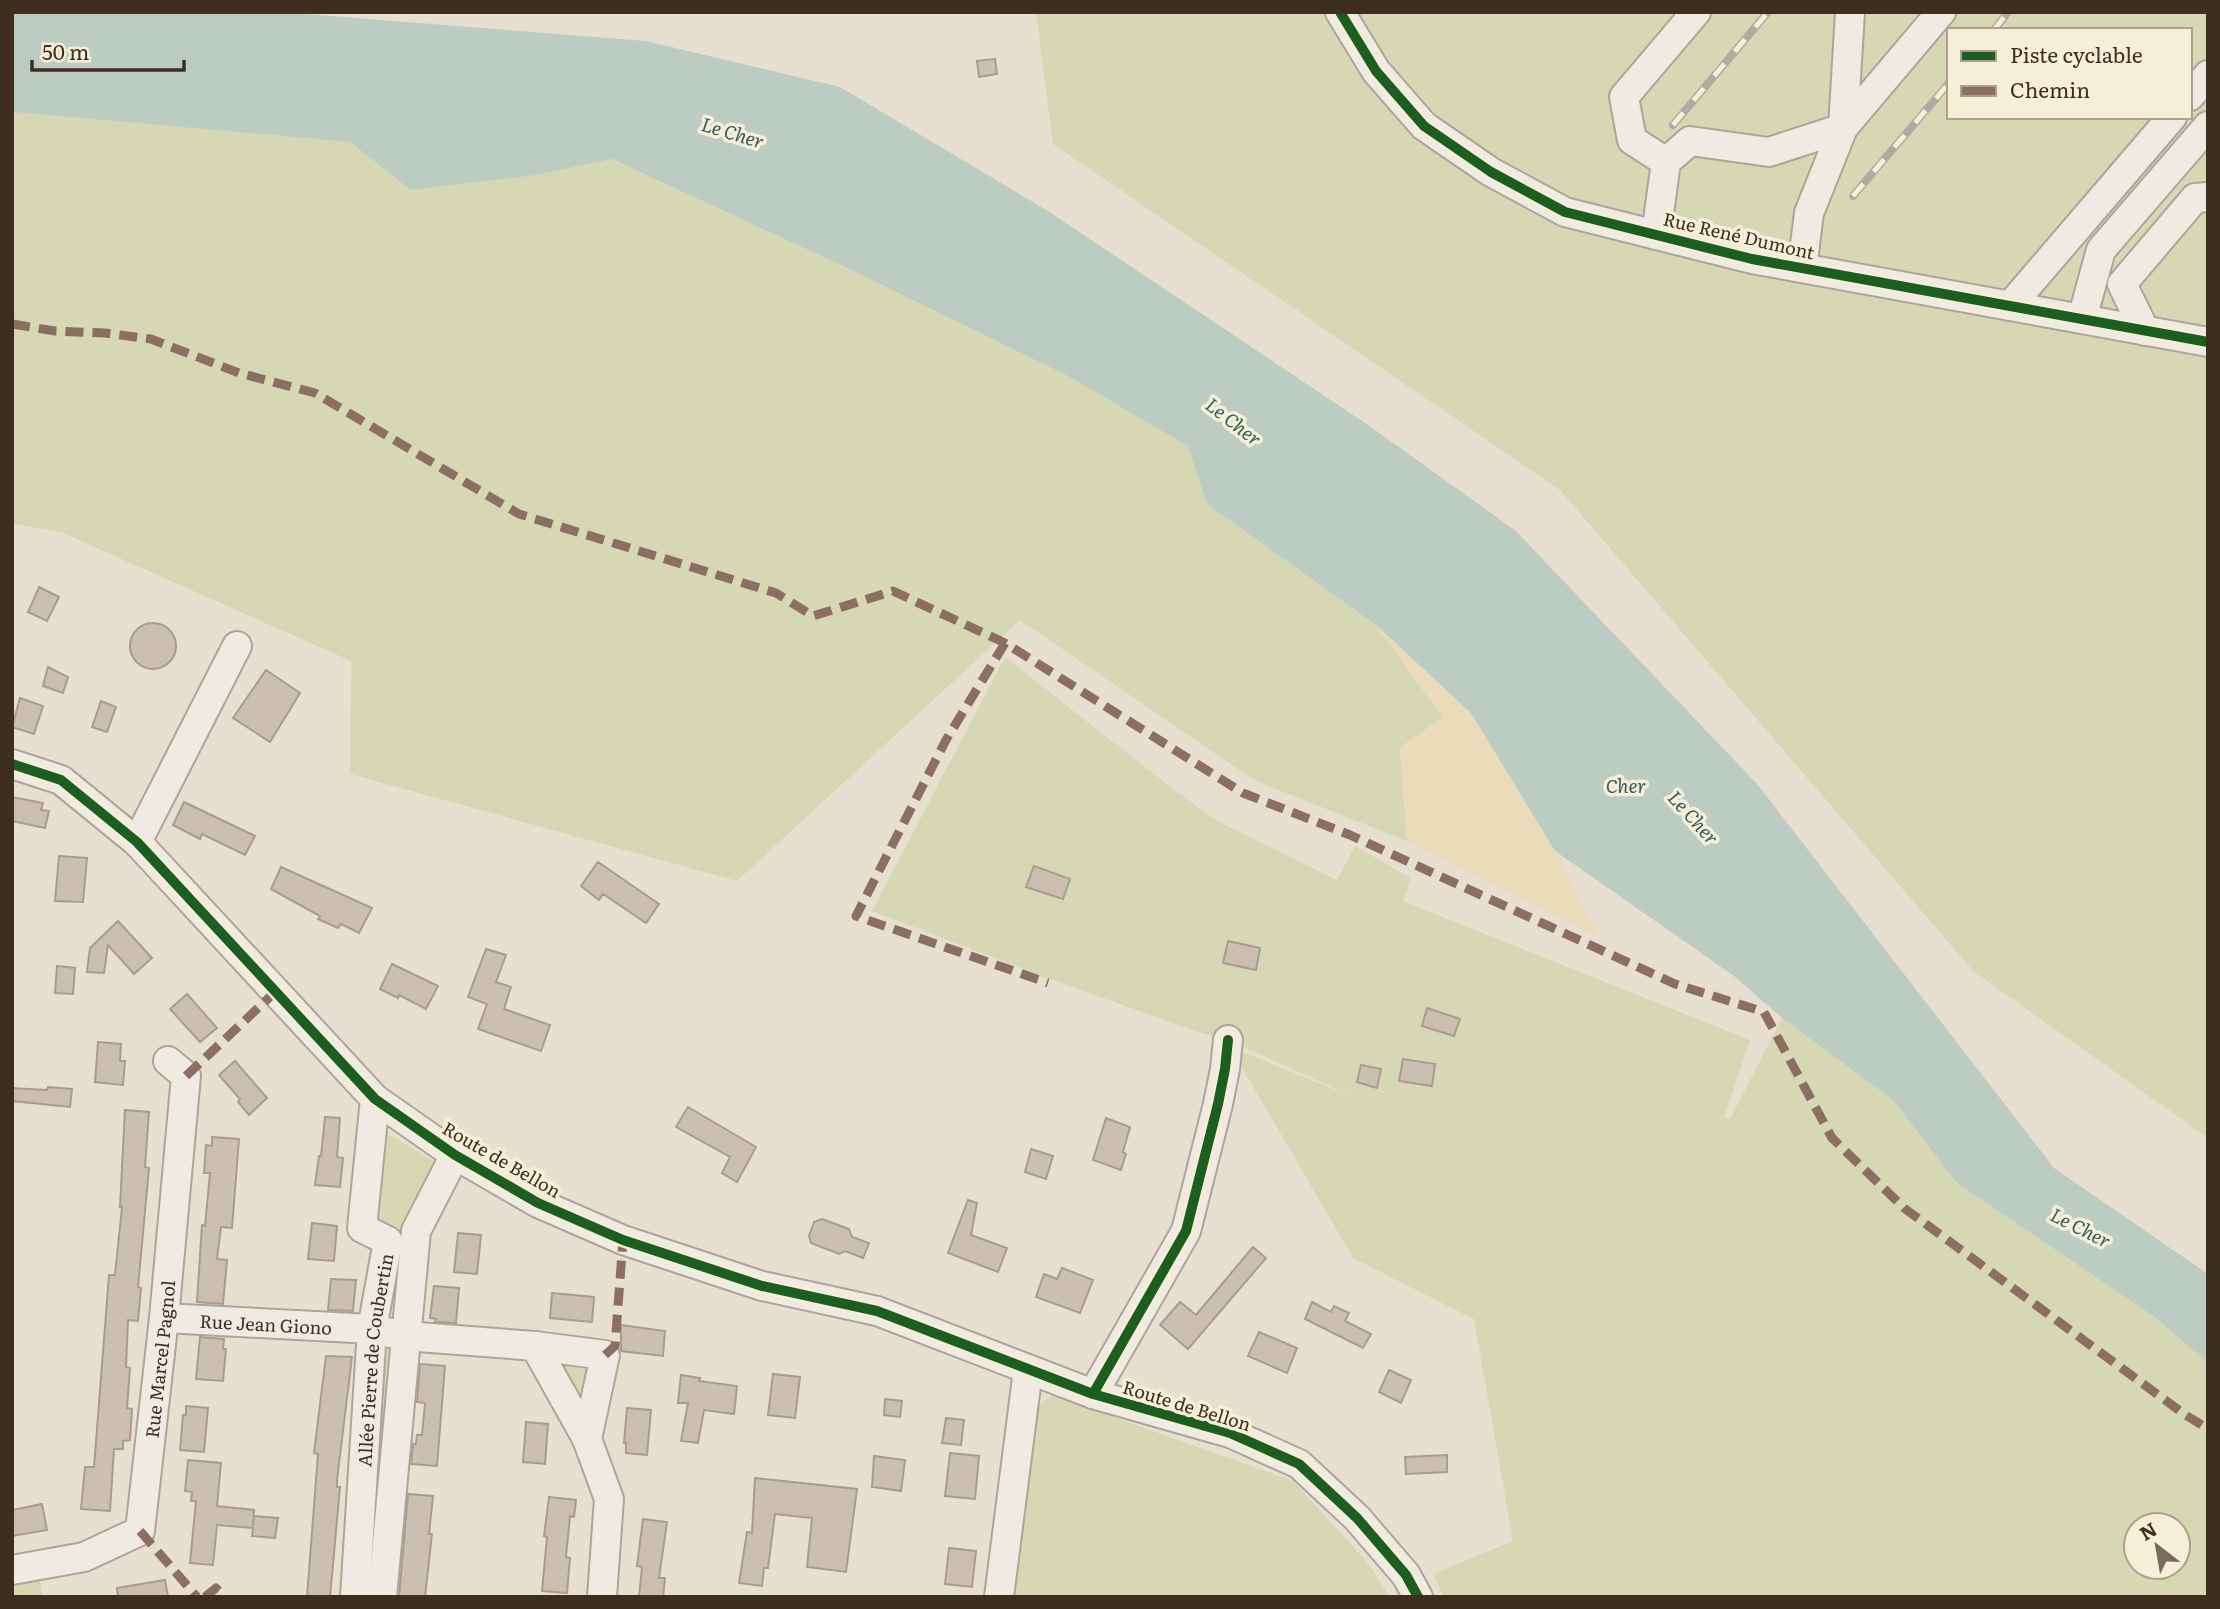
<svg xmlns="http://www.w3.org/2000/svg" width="2220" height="1609" font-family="Literata,serif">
	<rect width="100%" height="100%" fill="#e7e0d1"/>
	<!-- green -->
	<path fill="#d6d7b3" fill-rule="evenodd" d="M1036,12H2208V1138L1973,971L1560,490L1053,144ZM1949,30H2190V117H1949Z
		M12,112L350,142L411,190L537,175L612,159L860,274L1068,376L1189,446L1207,504L1376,625L1443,718L1400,747L1407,841L1254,780L1020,620L737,881L350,774L351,661L63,533L12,523Z
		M1005,657L1164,782L1217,821L1337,880L1355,846L1411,878L1403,901L1750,1040L1724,1118L1730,1119L1782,1018L1893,1100L1957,1183L2156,1318L2208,1363V1597H1444L1433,1574L1513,1541L1474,1319L1353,1258L1230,1047L1358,1099L1228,1040L1201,1033L1050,979L872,911ZM2136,1525H2178V1567H2136Z
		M385,1132L437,1163L406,1231L372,1220Z
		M381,1349L395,1350L373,1597H361Z
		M555,1358L595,1365L586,1419Z
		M1052,1395L1293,1481L1367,1562L1390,1597H1013L1035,1407Z
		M39,1576L43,1597H12V1581Z"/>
	<!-- sand -->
	<path fill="#eadcb9" d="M1376,625L1471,713L1555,851L1597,936L1407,841L1400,747L1443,718Z"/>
	<!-- water -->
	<path fill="#bcccc2" d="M12,12H281L646,41L840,87L1048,211L1371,427L1516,531L1758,785L2054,1168L2208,1274V1363L2156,1318L1957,1183L1893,1100L1782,1018L1734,976L1555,851L1471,713L1376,625L1207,504L1188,446L1068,376L860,274L612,159L537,175L411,190L350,142L12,112Z"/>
	<!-- building -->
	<path fill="#cbbfb2" stroke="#a89c90" stroke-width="2" d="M995,59L997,74L979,77L977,61Z
		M39,587L59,597L47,621L28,612Z
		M130 646a23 23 0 1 1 46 0a23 23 0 1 1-46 0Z
		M48,667L68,677L63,693L43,686Z
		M266,670L300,693L270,742L233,718Z
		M20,698L43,706L34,734L12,727Z
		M101,701L116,707L107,732L92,727Z
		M12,797L43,803L41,810L49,811L45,828L12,821Z
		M184,802L255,836L245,855L202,834L200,839L173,825Z
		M59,856L87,858L83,902L55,901Z
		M598,862L659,904L646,923L603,894L599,900L581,886Z
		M1034,866L1070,879L1063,899L1026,887Z
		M281,867L372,908L359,933L341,924L338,928L318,919L320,916L271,889Z
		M118,921L152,958L134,974L108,945L104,973L87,972L90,948Z
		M1228,941L1260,948L1256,970L1223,963Z
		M486,949L506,955L496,982L511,987L504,1009L550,1025L541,1051L478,1029L487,1004L468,997Z
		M392,964L438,986L426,1009L399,995L398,998L380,989Z
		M57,966L75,968L73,994L55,993Z
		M187,994L217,1028L200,1042L170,1009Z
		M1427,1008L1460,1019L1454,1036L1422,1026Z
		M98,1042L121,1044L120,1061H125L123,1085L95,1082Z
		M1403,1059L1435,1064L1432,1086L1399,1081Z
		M235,1061L267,1098L249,1115L238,1102L240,1099L219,1075Z
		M1361,1065L1381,1069L1377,1088L1357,1082Z
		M48,1087L72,1089L70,1107L12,1101V1088L47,1090Z
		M688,1107L756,1147L737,1182L722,1173L730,1157L676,1127Z
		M125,1110L149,1112L145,1167L149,1168L138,1287L141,1288L138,1321L128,1320L126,1367L130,1368L127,1408L132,1409L130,1440L123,1441V1449H114L110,1511L81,1509L85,1467H94L109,1275H115L122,1207H120Z
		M325,1117L340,1118L337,1157L343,1158L340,1187L315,1185L319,1156H321Z
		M1106,1118L1130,1127L1123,1152L1126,1154L1121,1170L1093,1160Z
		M212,1137L239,1139L232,1228L221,1227L217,1259L227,1260L223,1304L197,1302L202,1225L205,1226L210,1173H204L206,1145L212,1146Z
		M1031,1149L1053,1156L1046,1179L1025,1172Z
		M968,1200L977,1203L971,1235L1007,1248L998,1272L948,1253Z
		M822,1219L849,1229L852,1237L869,1243L863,1258L845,1251L839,1254L811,1243L809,1236L814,1222Z
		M312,1223L337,1226L334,1261L308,1259Z
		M458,1233L481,1235L477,1274L454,1272Z
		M1253,1247L1266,1258L1188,1349L1160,1325L1180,1302L1196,1315Z
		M1062,1268L1093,1280L1080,1313L1036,1297L1044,1274L1057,1279Z
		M331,1279L356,1280L353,1311L328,1310Z
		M434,1286L459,1288L456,1323L435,1322L436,1319L430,1318Z
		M552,1293L594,1297L592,1322L550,1318Z
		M1312,1302L1331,1312L1334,1306L1349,1313L1345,1321L1371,1334L1363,1348L1305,1319Z
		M621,1325L665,1331L663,1356L621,1351Z
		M1259,1332L1297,1348L1287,1373L1248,1356Z
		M200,1337L224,1339L223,1349H226L223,1381L196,1379Z
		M326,1356L352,1357L337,1480V1487H340L330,1597H307L318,1454L314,1453Z
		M420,1364L445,1366L437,1466L411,1464L413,1444H416L417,1435H422L425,1403L417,1402Z
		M1389,1370L1411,1380L1401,1403L1379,1392Z
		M773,1374L800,1377L795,1418L768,1415Z
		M681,1375L700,1378L699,1381L737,1386L734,1414L704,1410L698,1443L681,1441L688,1403H678Z
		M885,1399L902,1401L900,1417L884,1415Z
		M186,1406L208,1408L204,1452L180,1450L183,1415H186Z
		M627,1408L651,1410L647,1455L626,1453V1443H624Z
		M946,1418L964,1420L961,1445L942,1443Z
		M526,1422L548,1424L545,1464L523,1462Z
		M950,1453L979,1456L975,1499L945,1496Z
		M1447,1455V1472L1406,1474L1405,1457Z
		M874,1456L905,1460L901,1491L872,1487Z
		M188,1460L221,1463L217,1506L254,1510L253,1526L254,1516L278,1518L275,1538L252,1536L253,1528L217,1525L213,1565L190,1563L196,1501H191L192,1492L185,1491Z
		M755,1478L857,1489L846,1572L807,1567L812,1518L775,1514L768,1568H764L762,1586L739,1583L747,1532L752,1533Z
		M408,1494L433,1496L429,1534H432L425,1597H399Z
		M549,1497L576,1500L574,1517L570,1516L566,1557L570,1558L567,1593L542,1591L547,1537L544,1536Z
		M42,1504L47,1530L12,1536V1510Z
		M643,1519L667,1522L659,1578H665L663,1597H639L642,1567L637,1566Z
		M949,1548L976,1551L972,1587L945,1584Z
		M165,1580L168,1597H118L117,1588Z"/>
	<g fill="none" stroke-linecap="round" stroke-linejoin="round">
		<!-- minor casing -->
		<g stroke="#ada599" stroke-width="32">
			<g id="minor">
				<path d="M1340,12L1376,71L1424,126L1491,172L1565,212L1752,259L2208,342"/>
				<path d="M2190,96L2208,75"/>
				<path d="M1666,162L1632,140L1624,97L1696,12"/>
				<path d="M1656,235L1666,162L1690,141L1769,152L1843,128L1941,12"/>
				<path d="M1802,268L1809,213L1843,128L1850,12"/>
				<path d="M2010,306L2172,117"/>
				<path d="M2082,319L2101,250L2208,126"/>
				<path d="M2145,331L2122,284L2195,198L2208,197"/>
				<path d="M12,764L61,780L137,842L375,1099L455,1155L538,1203L623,1240L762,1286L877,1311L1093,1394L1230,1433L1299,1464L1357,1518L1406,1575L1418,1597"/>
				<path d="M137,842L237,646"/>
				<path id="s1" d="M164,1318L372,1329L405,1336L535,1346L587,1439"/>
				<path d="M535,1346L605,1355L587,1439L609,1499L602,1597"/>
				<path d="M1093,1394L1186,1231L1218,1104L1225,1069L1228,1040"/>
				<path id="s2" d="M12,1570L84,1557L140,1531L164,1318L186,1076L168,1061"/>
				<path id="s3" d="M355,1597L372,1329L388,1241L362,1228L375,1099"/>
				<path d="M382,1597L416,1231L455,1155"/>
				<path d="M999,1597L1028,1370"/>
			</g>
		</g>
		<!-- minor -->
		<use href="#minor" stroke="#efebe3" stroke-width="28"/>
		<!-- rail casing -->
		<g stroke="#afaaa2" stroke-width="8">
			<path id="rail" d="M1994,30L2008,12
				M1673,125L1768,12
				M1853,196L1949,83"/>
		</g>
		<!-- rail -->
		<use href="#rail" stroke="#f7eed8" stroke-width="5" stroke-dasharray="16" stroke-linecap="butt"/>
		<!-- quiet -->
		<path stroke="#8d6e63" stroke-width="9" stroke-dasharray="18 9" stroke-linecap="butt" d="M12,324L55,331L105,333L151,339L239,373L315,393L519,514L776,593L813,616L893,591L1005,643L1243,793L1350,835L1675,984L1764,1012L1832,1138L1904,1208L2184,1414L2208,1429
			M1005,643L946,740L856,916L1048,983
			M186,1076L275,992
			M605,1355L615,1346L623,1240
			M140,1531L197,1597
			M205,1597L216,1588L224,1597"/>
		<!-- cycleway casing -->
		<g stroke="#f7eed8" stroke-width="15">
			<path id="cycleway" d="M1340,12L1376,71L1424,126L1491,172L1565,212L1752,259L2208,342
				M12,764L61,780L137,842L375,1099L455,1155L538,1203L623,1240L762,1286L877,1311L1093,1394L1230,1433L1299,1464L1357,1518L1406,1575L1418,1597
				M1093,1394L1186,1231L1218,1104L1225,1069L1228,1040"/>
		</g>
		<!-- cycleway -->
		<use href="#cycleway" stroke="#1b5e20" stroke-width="10"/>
	</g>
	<g text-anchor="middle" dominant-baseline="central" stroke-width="7" stroke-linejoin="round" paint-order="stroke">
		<!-- street labels -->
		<g font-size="18" fill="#3d2e20" stroke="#f7eed8">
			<text transform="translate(1739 235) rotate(13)">Rue René Dumont</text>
			<text transform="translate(502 1159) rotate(30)">Route de Bellon</text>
			<text stroke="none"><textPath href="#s1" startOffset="102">Rue Jean Giono</textPath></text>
			<text stroke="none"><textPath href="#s2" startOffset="308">Rue Marcel Pagnol</textPath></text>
			<text stroke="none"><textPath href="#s3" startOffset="238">Allée Pierre de Coubertin</textPath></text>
			<text transform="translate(1187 1405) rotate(17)">Route de Bellon</text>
		</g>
		<!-- water labels -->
		<g font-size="19" font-style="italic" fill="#2f5d5a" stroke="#f7eed8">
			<text transform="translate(733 132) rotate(17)">Le Cher</text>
			<text transform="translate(1234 421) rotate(38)">Le Cher</text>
			<text x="1626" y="785">Cher</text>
			<text transform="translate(1694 817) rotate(48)">Le Cher</text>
			<text transform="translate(2081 1227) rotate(27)">Le Cher</text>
		</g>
	</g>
	<!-- border -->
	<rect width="2220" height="1609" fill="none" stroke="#3d2e20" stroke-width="28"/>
	<!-- legend -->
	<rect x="1947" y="28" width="245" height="91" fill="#f7eed8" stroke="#ada18e" stroke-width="2"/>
	<rect x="1961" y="51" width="35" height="10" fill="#1b5e20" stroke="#ada18e" stroke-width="2"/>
	<text x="2010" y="63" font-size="21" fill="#3d2e20">Piste cyclable</text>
	<rect x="1961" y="86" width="35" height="10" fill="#8d6e63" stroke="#ada18e" stroke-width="2"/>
	<text x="2010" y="98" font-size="21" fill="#3d2e20">Chemin</text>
	<!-- north arrow -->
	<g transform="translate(2157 1546) rotate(329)"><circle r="33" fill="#f7eed8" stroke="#ada18e" stroke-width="2"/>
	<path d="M0-5L12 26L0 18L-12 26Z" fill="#786c5e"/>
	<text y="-10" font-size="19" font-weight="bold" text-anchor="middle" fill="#3d2e20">N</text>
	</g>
	<!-- scale -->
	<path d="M32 60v10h152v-10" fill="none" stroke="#3d2e20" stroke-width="3.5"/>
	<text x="42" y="60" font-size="21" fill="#3d2e20" stroke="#f7eed8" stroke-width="5" paint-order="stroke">50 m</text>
</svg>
